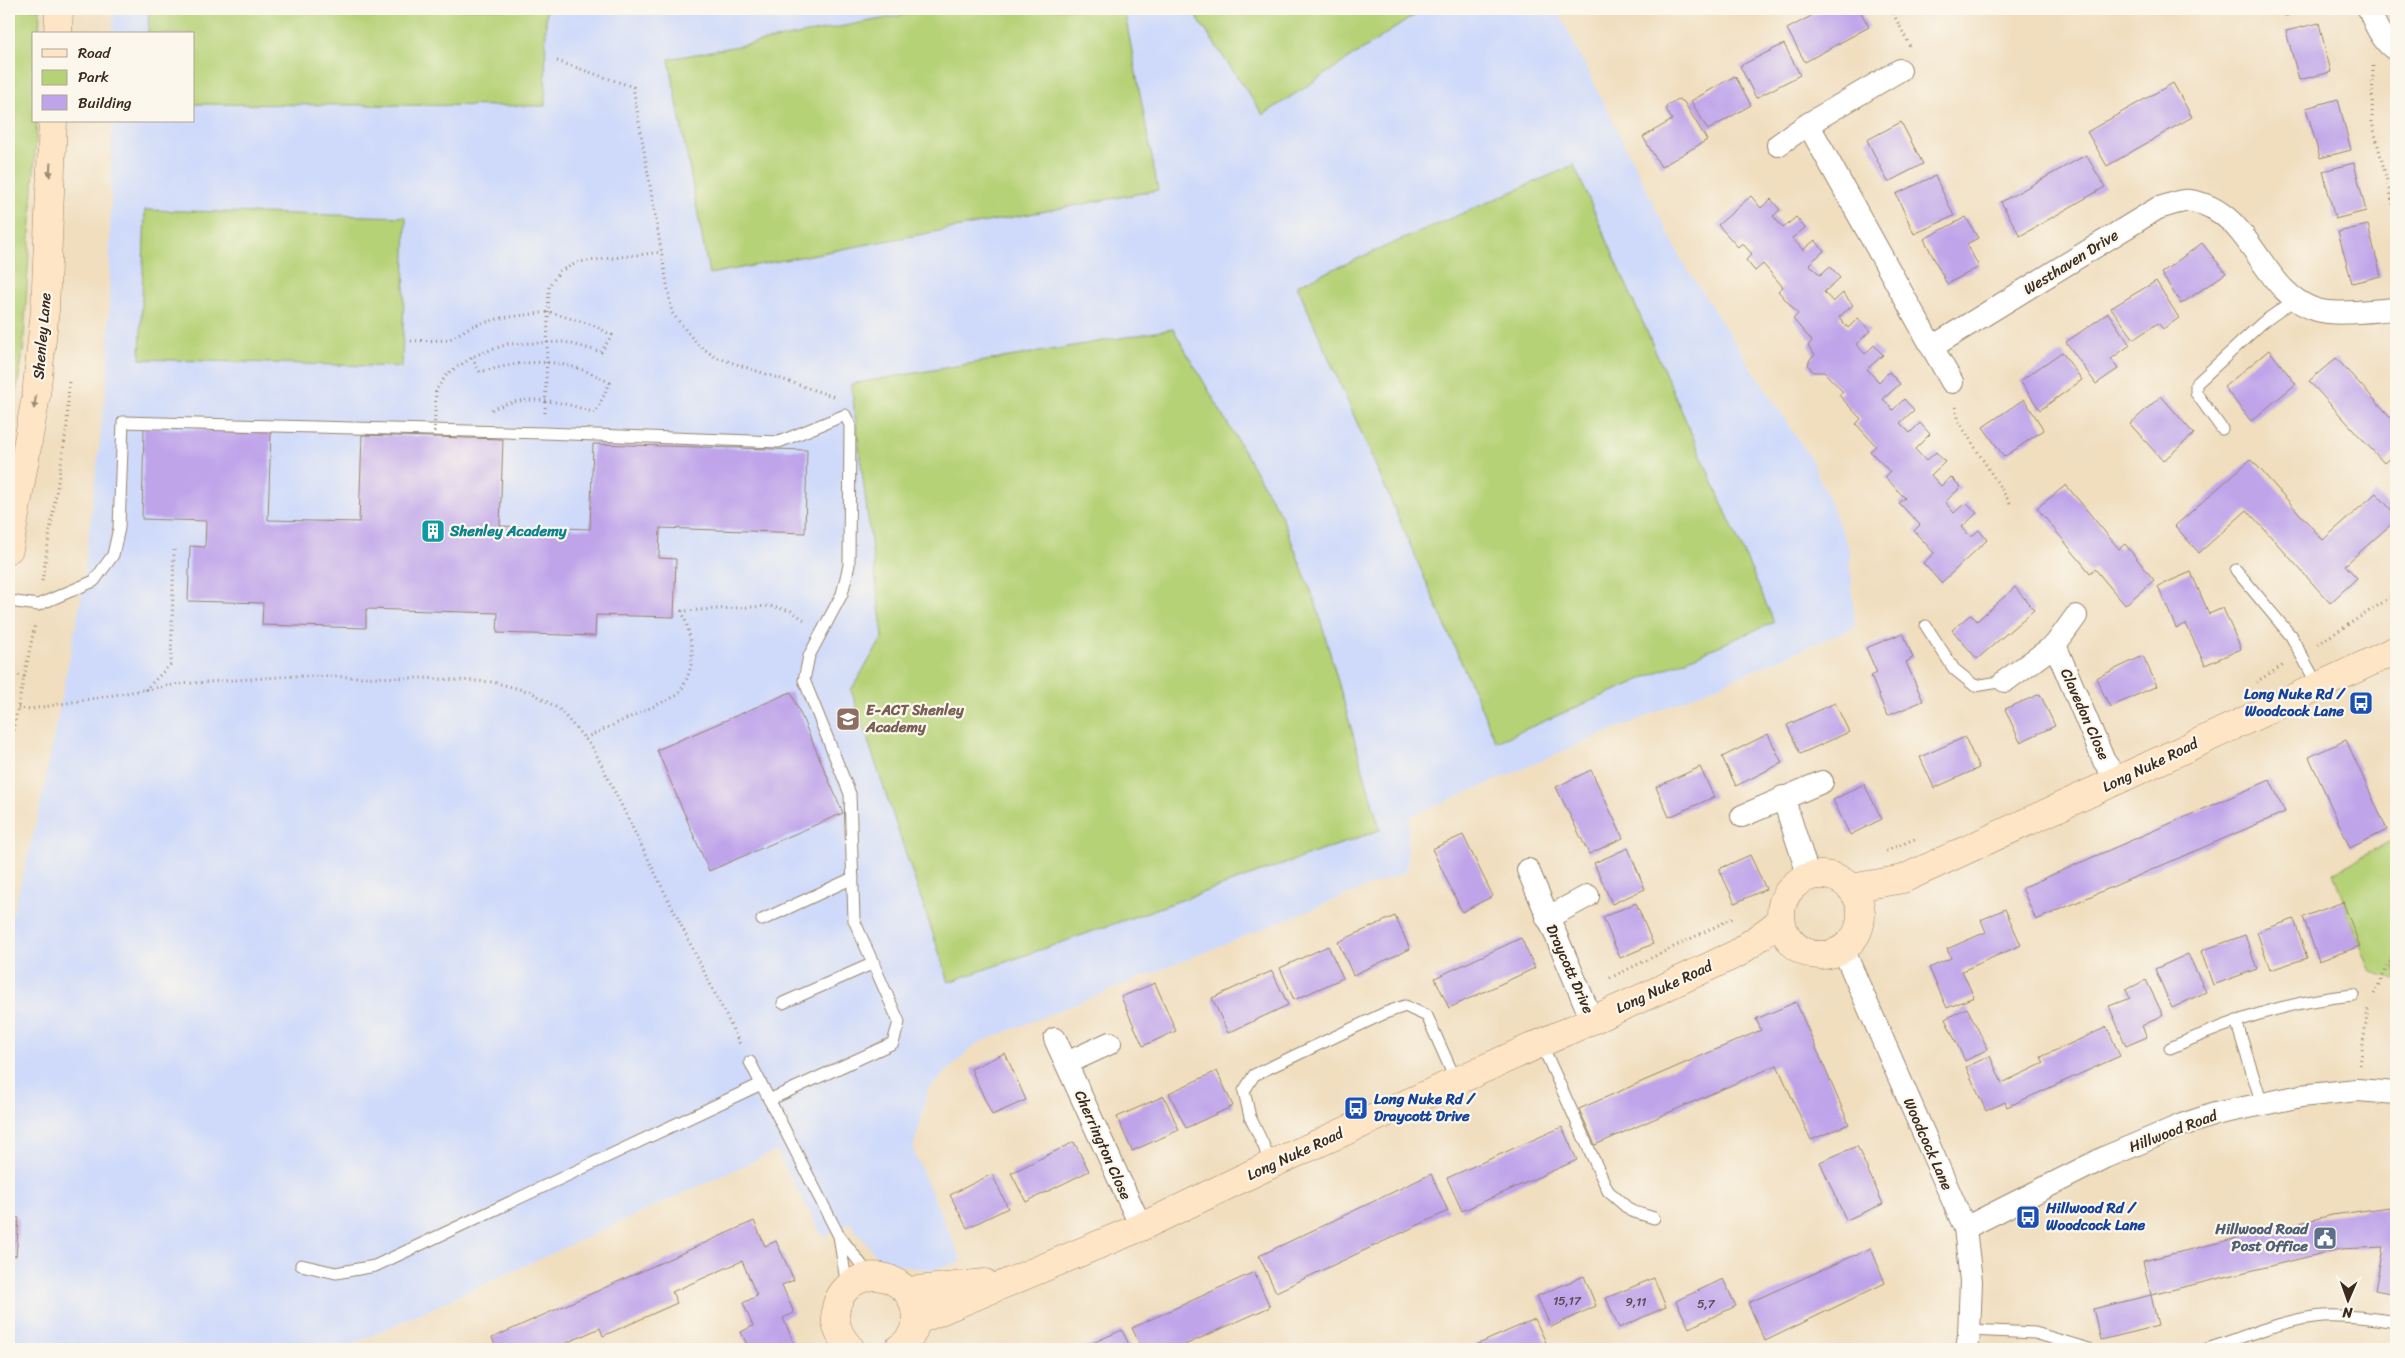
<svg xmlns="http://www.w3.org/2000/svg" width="2405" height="1358" font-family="Sriracha,sans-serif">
	<rect width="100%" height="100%" fill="#fbf7ec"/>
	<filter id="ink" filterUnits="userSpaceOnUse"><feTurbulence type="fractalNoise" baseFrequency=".02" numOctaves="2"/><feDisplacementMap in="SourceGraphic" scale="10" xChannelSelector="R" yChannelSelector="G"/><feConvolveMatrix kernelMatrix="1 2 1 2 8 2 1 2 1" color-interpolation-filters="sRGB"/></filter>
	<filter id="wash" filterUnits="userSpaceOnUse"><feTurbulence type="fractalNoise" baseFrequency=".0096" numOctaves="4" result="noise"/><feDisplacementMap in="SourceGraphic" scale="20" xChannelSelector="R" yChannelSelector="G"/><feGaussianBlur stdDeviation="1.12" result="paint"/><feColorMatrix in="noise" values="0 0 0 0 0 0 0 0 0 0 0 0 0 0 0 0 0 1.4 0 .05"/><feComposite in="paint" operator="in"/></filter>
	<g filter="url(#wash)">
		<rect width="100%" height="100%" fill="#f0debf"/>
		<!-- built -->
		<path fill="#cfdafa" d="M114,9H1557L1682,261L1812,461L1849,548L1855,627L1409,817L1407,871L976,1044L928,1089L913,1150L962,1262L931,1270L881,1262L850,1223L823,1237L776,1151L342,1349H9V928L39,812L81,599L108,372L112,121H194V34H113Z"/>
		<!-- green -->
		<path fill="#b6d277" stroke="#787e4a" d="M9,9H40L39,34H34V121H37L23,352L9,437Z
			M149,9H546L545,106L194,104V34H148Z
			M935,9H1124L1158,190L709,274L669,59Z
			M1191,9H1424L1263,115Z
			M1574,165L1774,622L1496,742L1297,285Z
			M145,210L406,217L402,367L140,359Z
			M1173,329L1282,517L1316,604L1380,830L949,982L851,690L883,637L851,384Z
			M2396,838V979L2371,972L2333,873Z"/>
		<g id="blocks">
			<!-- building -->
			<path fill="#bfa4ea" d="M1824,9H1859L1869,27L1805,62L1787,29Z
				M2283,9H2310L2285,16Z
				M2319,23L2331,72L2299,80L2286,31Z
				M1784,44L1800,75L1756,98L1740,66Z
				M1735,76L1751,105L1708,130L1691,101Z
				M2173,83L2192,117L2107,166L2087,132Z
				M1679,99L1684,102L1707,140L1661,167L1643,137L1672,120L1666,109L1667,105Z
				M2338,99L2351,150L2320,158L2306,108Z
				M1901,122L1923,164L1888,182L1867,140Z
				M2086,155L2105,187L2020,236L2001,202Z
				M2354,163L2366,211L2335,219L2323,171Z
				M1935,176L1954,216L1914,234L1896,194Z
				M1751,196L1761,208L1771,199L1780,210L1773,216L1783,228L1796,217L1805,228L1792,238L1803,250L1815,240L1824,251L1809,264L1820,275L1830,266L1840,278L1824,292L1833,302L1843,293L1853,305L1839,317L1848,328L1858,318L1870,331L1856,344L1865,354L1874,345L1883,355L1867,369L1879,382L1889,372L1900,384L1883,399L1893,410L1904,399L1914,410L1900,423L1910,433L1920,423L1930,434L1915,449L1926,461L1936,452L1945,462L1931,475L1941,486L1951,477L1961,487L1945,502L1954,513L1966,502L1977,513L1962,527L1971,537L1979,530L1987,540L1941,583L1923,563L1934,553L1914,531L1920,525L1899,503L1905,498L1885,477L1890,472L1870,451L1876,446L1856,424L1861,419L1839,395L1843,392L1824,372H1813L1808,365L1810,359L1815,355L1808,346L1812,341L1793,319L1798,314L1778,291L1783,287L1763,264L1755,271L1746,260L1752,254L1742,243L1738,247L1718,225Z
				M1966,217L1978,238L1967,244L1979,267L1947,284L1924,239Z
				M2368,225L2381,276L2352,283L2338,232Z
				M2202,243L2226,273L2181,304L2161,273Z
				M2156,281L2179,318L2163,329L2158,323L2134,339L2111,308Z
				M2108,313L2130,345L2111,359L2118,369L2096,384L2066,342Z
				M2269,350L2296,384L2251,421L2224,387Z
				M2062,352L2082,380L2040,410L2020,381Z
				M2336,358L2396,423V452L2384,463L2309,381Z
				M2161,396L2194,434L2163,461L2130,424Z
				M2024,399L2044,430L2004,457L1983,427Z
				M144,428L271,432L268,520L359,522L362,435L503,439L500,526L590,529L593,444L807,450L805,533L660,528L659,558L676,559L674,617L596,615L595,636L497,633L498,613L366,609V628L262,625L263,603L188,601L190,546L205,547L206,521L142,519Z
				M2251,459L2323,540L2376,493L2396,515V520L2345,565L2357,578L2330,603L2247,510L2199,553L2175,526Z
				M2066,485L2119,549L2125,544L2154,580L2125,605L2095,569L2090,573L2037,508Z
				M2191,572L2209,614L2223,608L2241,649L2205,665L2186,624L2176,628L2158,586Z
				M2015,587L2034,610L1977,659L1952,630L1971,614L1977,621Z
				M1903,633L1913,658L1906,662L1923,701L1887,716L1871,676L1877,673L1866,648Z
				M2143,656L2157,686L2110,707L2096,678Z
				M791,692L843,813L709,871L657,750Z
				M2040,694L2055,726L2020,742L2005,709Z
				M1835,703L1849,732L1800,754L1787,725Z
				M1768,734L1782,763L1736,786L1722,757Z
				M1965,737L1979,768L1934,788L1920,757Z
				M2346,740L2387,830L2350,848L2309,757Z
				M1700,767L1714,797L1669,817L1656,787Z
				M1591,770L1623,838L1589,854L1556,787Z
				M2270,780L2285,812L2036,920L2022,888Z
				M1864,784L1882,819L1850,835L1833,800Z
				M1463,835L1493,896L1462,912L1432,849Z
				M1628,848L1645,889L1612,904L1594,863Z
				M1750,855L1766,889L1735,903L1719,869Z
				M2343,902L2360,946L2319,961L2303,917Z
				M1636,903L1653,944L1620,958L1603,917Z
				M2005,909L2021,945L1962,971L1974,997L1947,1008L1929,968L1951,958L1947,949L1986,932L1981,920Z
				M1395,916L1410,949L1353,975L1338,942Z
				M2294,919L2307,958L2270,970L2257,932Z
				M2245,935L2257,969L2213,985L2201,951Z
				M1521,938L1535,968L1449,1008L1435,978Z
				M1328,946L1343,978L1294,1000L1280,968Z
				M2188,954L2206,992L2172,1008L2155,969Z
				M1272,971L1288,1005L1228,1033L1212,998Z
				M2146,980L2163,1015L2142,1026L2147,1037L2126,1046L2109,1006L2130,998L2126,990Z
				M1155,983L1176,1031L1143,1046L1121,997Z
				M1796,1002L1849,1124L1811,1140L1777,1065L1595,1145L1579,1109L1761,1030L1756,1019Z
				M1967,1008L1988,1049L1965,1061L1945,1019Z
				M2107,1027L2120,1056L2007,1107L2005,1102L1986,1111L1966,1067L1990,1056L2002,1083L2044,1063L2041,1057Z
				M1005,1053L1026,1100L992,1115L971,1069Z
				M1217,1071L1233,1106L1186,1128L1169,1093Z
				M1164,1096L1179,1130L1132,1151L1117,1117Z
				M1562,1127L1577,1160L1462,1211L1447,1178Z
				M1074,1142L1089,1171L1026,1202L1011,1173Z
				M1857,1146L1883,1204L1846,1220L1820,1162Z
				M992,1174L1008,1208L967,1228L950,1195Z
				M1431,1174L1448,1211L1276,1292L1259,1256Z
				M2390,1207L2396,1208V1294L2375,1290L2383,1247L2340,1249L2151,1295L2143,1261L2332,1215Z
				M9,1217L19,1218L16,1256L9,1255Z
				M754,1221L765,1246L776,1241L794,1280L782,1285L794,1313L783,1318L794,1343L779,1349H749L741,1332L753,1326L743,1303L757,1296L742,1261L672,1292L677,1303L603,1336L600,1328L553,1349H497L492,1338Z
				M1871,1248L1885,1283L1765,1341L1748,1303Z
				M1254,1272L1270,1307L1176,1349H1142L1132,1328Z
				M1584,1276L1596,1306L1551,1327L1537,1296Z
				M1654,1278L1666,1307L1619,1328L1606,1298Z
				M1723,1279L1736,1306L1689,1328L1676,1301Z
				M2151,1295L2158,1326L2101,1340L2093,1309Z
				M1535,1319L1549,1349H1467Z
				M1122,1330L1131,1349H1079Z"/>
		</g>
	</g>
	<g filter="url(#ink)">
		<use href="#blocks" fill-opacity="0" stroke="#96846e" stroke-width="1"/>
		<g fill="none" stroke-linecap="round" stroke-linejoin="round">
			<!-- lane casing -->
			<g stroke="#96846e" stroke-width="13">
				<path id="lane" d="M2222,429L2196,393V384L2262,323L2296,299
					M2236,570L2291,636L2318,686
					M9,601L38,605L94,581L113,555L119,528L123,422L544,433L779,442L845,415L850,425L849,565L842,594L809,656L804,680L850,794L854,920L899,1022L893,1043L769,1100
					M1926,626L1954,669L1975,686L2005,681
					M762,920L853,878
					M783,1003L874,963
					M2236,1021L2262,1104
					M1541,1043L1608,1191L1631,1211L1654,1218
					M2170,1048C2232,1021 2285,1002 2353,995
					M750,1062L838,1234L870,1276
					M1270,1165L1264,1146L1250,1117L1244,1091L1254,1075L1385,1013L1405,1006L1427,1016L1456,1081
					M839,1236L847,1287
					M301,1265L336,1273L375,1266L761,1084
					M1969,1330L2035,1333L2089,1349
					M2207,1349C2241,1338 2288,1318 2323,1316C2348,1315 2372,1318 2396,1322"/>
			</g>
			<!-- street casing -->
			<g stroke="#96846e" stroke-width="24">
				<path id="street" d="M2369,9C2374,23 2382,42 2396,50
					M1808,124L1932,347L2158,208C2168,206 2182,199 2191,201C2254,211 2259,293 2317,310C2336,316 2375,310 2396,309
					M1778,145L1808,124L1900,70
					M1932,347L1952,382
					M2055,645L2104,761L2118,780
					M2005,681L2055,645L2076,616
					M1783,797L1809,877
					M1742,816L1822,782
					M1528,870L1592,1020
					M1547,918L1588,896
					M1843,949L1965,1228L1971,1281L1969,1335L1967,1349
					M1055,1039L1141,1227
					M1067,1063L1110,1043
					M1965,1228L2106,1157L2182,1125L2215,1114L2301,1096L2357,1090L2396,1093"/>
			</g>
			<!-- secondary casing -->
			<g stroke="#96846e" stroke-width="29">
				<path id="secondary" d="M58,34L59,9
					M9,549L36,396L45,310L53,121
					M1781 915a40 40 0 1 1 80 0a40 40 0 1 1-80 0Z
					M1851,888L1903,879L2118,780L2396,650
					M907,1291L985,1283
					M916,1321L1141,1227L1270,1165L1657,991L1738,953L1781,921
					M851,1349C808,1306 863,1253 902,1287C911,1294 915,1305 916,1317C916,1330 909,1342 898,1349"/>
			</g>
			<!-- path -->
			<path stroke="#96846e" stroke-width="3" stroke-dasharray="1 4" stroke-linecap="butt" d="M1891,9L1910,46
				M557,61L633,87L672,313L697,344L715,357L835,397
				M2373,66L2372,122L2396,216
				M411,341L448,340L472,326L501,318L549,312L593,325L612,335L601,352L565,342L508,344L476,355L448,373L436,390
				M472,358L480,372C531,359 563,356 610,383L595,413C562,401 522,392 490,411
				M1956,407L1959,422L2012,506
				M545,413L549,286L560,271L579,262L662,252
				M42,581L67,426L69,379
				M2318,644L2396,594
				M9,673L25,677
				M2256,682L2285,664
				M145,690L171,664L174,550
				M18,708L31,709L179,684L293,676L421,678L493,682L531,692L559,709L593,748L741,1046
				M585,738L678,695C698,664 694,644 682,611L770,606L791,611L806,621
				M9,750L35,624
				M1886,851L1917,838
				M1610,978L1735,917
				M2374,994L2396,950
				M2360,1065L2368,1009"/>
			<!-- lane -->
			<use href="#lane" stroke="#fff" stroke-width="11"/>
			<!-- street -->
			<use href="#street" stroke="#fff" stroke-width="22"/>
			<!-- secondary -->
			<use href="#secondary" stroke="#fee5c5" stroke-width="28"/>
			<!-- path-bridge -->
			<path stroke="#96846e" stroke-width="3" stroke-dasharray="1 4" stroke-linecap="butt" d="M434,437L436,390"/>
		</g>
		<!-- one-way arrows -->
		<defs><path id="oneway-solid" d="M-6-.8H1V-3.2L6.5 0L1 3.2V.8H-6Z" transform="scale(1.25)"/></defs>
		<g fill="#9c8872">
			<use href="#oneway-solid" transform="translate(50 170) rotate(93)"/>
			<use href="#oneway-solid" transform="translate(35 402) rotate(99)"/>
		</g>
	</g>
	<!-- icons -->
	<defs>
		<g id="building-square" transform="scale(1.25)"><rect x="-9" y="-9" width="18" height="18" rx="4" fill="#0f9aa8" stroke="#fbf7ec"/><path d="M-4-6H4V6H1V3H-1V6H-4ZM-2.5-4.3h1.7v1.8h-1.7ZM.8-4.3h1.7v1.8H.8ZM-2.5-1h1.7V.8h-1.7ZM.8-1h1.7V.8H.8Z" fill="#fff"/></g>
		<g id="bus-square" transform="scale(1.25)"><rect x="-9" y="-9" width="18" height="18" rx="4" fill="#1a4fb4" stroke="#fbf7ec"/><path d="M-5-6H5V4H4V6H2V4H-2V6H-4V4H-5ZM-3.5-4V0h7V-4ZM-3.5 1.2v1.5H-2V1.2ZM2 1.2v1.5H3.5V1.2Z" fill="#fff"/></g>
		<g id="school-square" transform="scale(1.25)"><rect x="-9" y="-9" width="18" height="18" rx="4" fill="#8d6e63" stroke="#fbf7ec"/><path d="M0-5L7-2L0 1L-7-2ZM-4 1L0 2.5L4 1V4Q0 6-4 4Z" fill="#fff"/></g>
		<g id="civic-square" transform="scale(1.25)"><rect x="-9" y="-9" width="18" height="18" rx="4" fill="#5c6f8a" stroke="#fbf7ec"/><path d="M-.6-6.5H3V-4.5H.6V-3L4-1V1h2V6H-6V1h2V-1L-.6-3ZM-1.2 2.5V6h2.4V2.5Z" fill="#fff"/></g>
	</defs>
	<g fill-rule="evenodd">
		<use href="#building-square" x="433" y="531"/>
		<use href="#bus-square" x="2361" y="703"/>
		<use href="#school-square" x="848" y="719"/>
		<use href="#bus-square" x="1356" y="1108"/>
		<use href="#bus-square" x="2028" y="1217"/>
		<use href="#civic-square" x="2325" y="1238"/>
	</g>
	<g text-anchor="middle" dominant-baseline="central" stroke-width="4.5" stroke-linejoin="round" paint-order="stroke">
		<!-- number labels -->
		<g font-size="12" fill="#5c4851">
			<text x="1567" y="1301">15,17</text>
			<text x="1636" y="1302">9,11</text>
			<text x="1706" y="1304">5,7</text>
		</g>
		<!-- street labels -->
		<g font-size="15" fill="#3b2a1e" stroke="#fbf7ec">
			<text transform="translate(2071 262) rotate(-32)">Westhaven Drive</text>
			<text transform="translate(42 336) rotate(-85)">Shenley Lane</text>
			<text transform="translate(2085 714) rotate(66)">Clavedon Close</text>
			<text transform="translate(2150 765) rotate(-26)">Long Nuke Road</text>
			<text transform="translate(1570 969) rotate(66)">Draycott Drive</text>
			<text transform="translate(1664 987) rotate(-25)">Long Nuke Road</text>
			<text transform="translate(2173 1131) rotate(-21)">Hillwood Road</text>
			<text transform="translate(1928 1144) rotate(66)">Woodcock Lane</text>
			<text transform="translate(1103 1145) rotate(66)">Cherrington Close</text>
			<text transform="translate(1295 1154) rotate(-25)">Long Nuke Road</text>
		</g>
		<!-- culture labels -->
		<g font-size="15" font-weight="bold" fill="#0d838f" stroke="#fbf7ec" text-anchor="start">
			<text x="450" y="531">Shenley Academy</text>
		</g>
		<!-- transit labels -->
		<g font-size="15" font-weight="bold" fill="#164399" stroke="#fbf7ec" text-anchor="start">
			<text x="2344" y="694" text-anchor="end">Long Nuke Rd /<tspan x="2344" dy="17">Woodcock Lane</tspan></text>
			<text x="1374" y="1099">Long Nuke Rd /<tspan x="1374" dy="17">Draycott Drive</tspan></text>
			<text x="2046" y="1208">Hillwood Rd /<tspan x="2046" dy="17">Woodcock Lane</tspan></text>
		</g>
		<!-- education labels -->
		<g font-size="15" font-weight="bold" fill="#785e54" stroke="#fbf7ec" text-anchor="start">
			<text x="866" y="710">E-ACT Shenley<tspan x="866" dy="17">Academy</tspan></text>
		</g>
		<!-- service labels -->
		<g font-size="15" font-weight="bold" fill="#4e5e75" stroke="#fbf7ec" text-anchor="end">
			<text x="2308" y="1229">Hillwood Road<tspan x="2308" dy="17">Post Office</tspan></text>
		</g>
	</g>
	<!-- margin -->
	<rect width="2405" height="1358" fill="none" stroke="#fbf7ec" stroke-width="30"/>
	<!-- legend -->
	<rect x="32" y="32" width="162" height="90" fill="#fbf7ec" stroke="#aea59a"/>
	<rect x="42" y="49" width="25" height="8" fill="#fee5c5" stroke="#aea59a"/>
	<text x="78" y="58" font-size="15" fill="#3b2a1e">Road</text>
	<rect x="42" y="70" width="25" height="15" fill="#b6d277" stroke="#aea59a"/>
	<text x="78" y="82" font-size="15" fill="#3b2a1e">Park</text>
	<rect x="42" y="95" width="25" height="15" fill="#bfa4ea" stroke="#aea59a"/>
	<text x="78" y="108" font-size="15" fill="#3b2a1e">Building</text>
	<!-- north arrow -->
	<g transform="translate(2348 1300) rotate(182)" stroke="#fbf7ec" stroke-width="4" paint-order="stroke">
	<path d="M0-4L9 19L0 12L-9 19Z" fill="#3b2a1e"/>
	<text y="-8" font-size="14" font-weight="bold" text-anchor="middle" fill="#3b2a1e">N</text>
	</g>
</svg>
